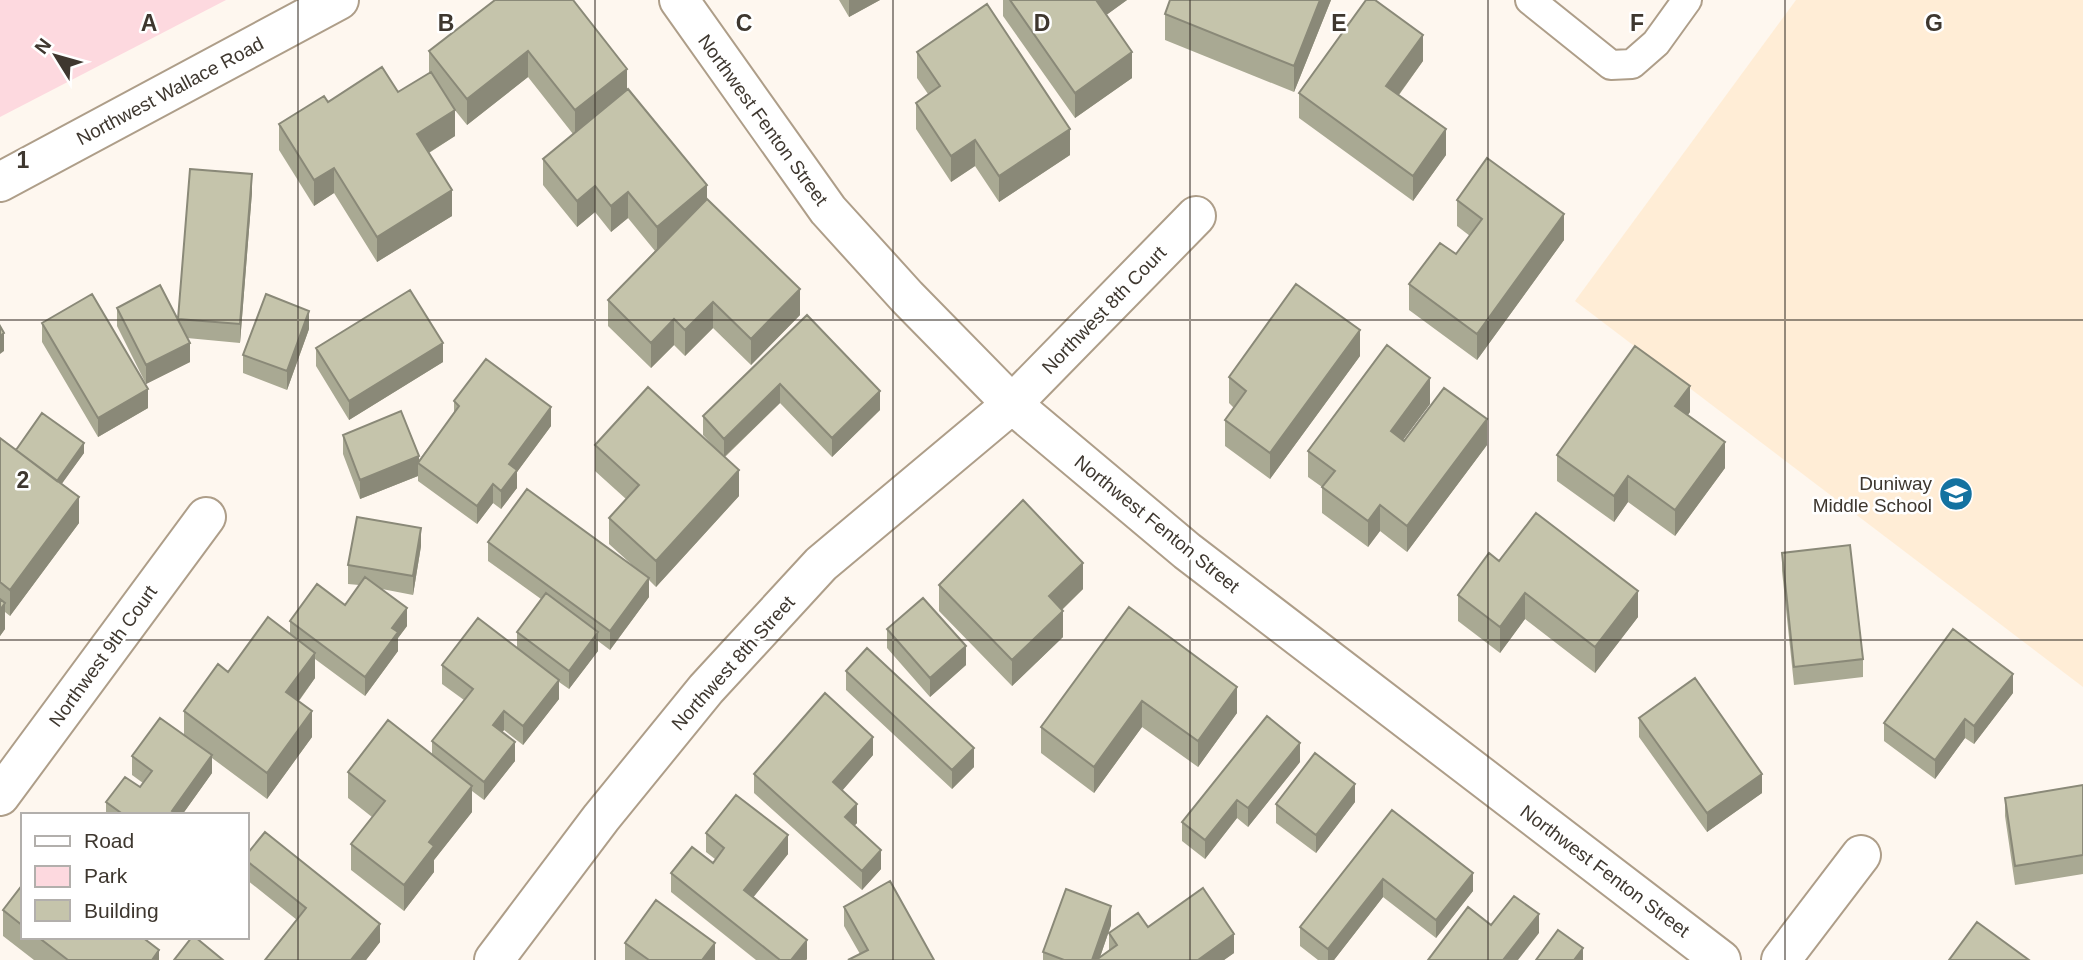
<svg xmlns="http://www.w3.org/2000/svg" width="2083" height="960" font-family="Arial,sans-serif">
	<rect width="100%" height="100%" fill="#fef7ef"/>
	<!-- built -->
	<path fill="#ffedd6" d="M1796,0H2083V687L1575,301Z"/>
	<!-- green -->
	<path fill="#fdd9df" d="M0,0H226L0,117Z"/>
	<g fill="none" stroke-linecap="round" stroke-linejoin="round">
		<!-- service casing -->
		<g stroke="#ae9e89" stroke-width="32">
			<path id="service" d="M1530,0L1611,65L1632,64L1656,43L1687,0"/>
		</g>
		<!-- minor casing -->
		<g stroke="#ae9e89" stroke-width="42">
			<path id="minor" d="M679,0L828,210L907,297L1012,404L1187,551L1721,960
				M0,796L206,517
				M494,960L601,818L706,689L821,564L1012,404L1196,216
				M1781,960L1861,855"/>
		</g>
		<!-- tertiary casing -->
		<g stroke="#ae9e89" stroke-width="42">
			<path id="tertiary" d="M0,182L339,0"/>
		</g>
		<!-- service -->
		<use href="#service" stroke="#fff" stroke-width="28"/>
		<!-- minor -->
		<use href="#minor" stroke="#fff" stroke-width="38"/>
		<!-- tertiary -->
		<use href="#tertiary" stroke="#fff" stroke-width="38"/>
	</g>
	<!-- wall -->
	<path fill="#a9a993" d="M495,0L627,90L707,199L800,315L751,365L713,328L685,356L674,345L651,368L608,326V300L655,251L628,218L611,232L595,212L577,227L543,185V159L573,134L528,77L467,125L454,109L455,136L429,153L452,216L377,262L334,193L314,206L279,150V124L328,102L398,92L429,73V51Z
		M839,0H880L849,17Z
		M1003,0H1127L1106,15L1132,78L1075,118L1003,16Z
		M1331,0L1294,92L1165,40V14Z
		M917,52L1070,155L999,202L975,166L951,182L916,129V103L928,94L917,78Z
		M1423,61L1399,95L1446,155L1413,201L1299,118V93Z
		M190,169L252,192L240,343L187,338L190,362L146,384L117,326V308L178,320Z
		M1457,200L1564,240L1477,360L1409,310V284L1456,254L1470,236L1457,226Z
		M807,315L880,410L832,457L780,403L725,457L739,496L656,587L649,580V597L610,650L598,641V651L569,689L559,682V699L523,745L504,730L502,732L515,761L484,800L472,791V812L434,860V872L404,911L351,870V844L372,817L348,798V772L432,755V741L464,700L442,684V665L517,648V632L541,599L488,561V542L640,572L609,544V518L626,499L595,471V445L715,448L703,435V416Z
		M42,323L148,408L98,437L42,342Z
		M309,329L287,390L243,373V355Z
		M316,348L443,362L349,420L316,366Z
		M1360,356L1270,479L1225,446V420L1234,408L1229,403V377Z
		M454,401L551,426L517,472V488L501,509L493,503L477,524L418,481V476L360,499L343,454V435L419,460L454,413Z
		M1430,404L1403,440L1404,441L1487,445L1407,552L1380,531L1368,547L1322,513V487L1308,477V451Z
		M1690,412L1688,415L1725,468L1675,536L1628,502L1614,522L1557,481V455Z
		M0,438L16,450L84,453L61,484L79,523L10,616L5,612V629L0,636Z
		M421,546L413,595L382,589L407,626L398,638V651L365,696L315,659V678L299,701L312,737L267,799L212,758V773L182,815H106V802L140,787L143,783L132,775V756L184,734V711L228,672L290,634V621L345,605L359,585L348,584V565Z
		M1782,553L1863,659V677L1794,685L1782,571Z
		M1499,561L1638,617L1595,673L1525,619L1500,653L1458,621V595Z
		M939,585L1083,589L1062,610L1063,637L1012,686L939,611Z
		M1129,607L1237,713L1198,767L1142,727L1094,793L1041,753V727Z
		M887,629L966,665L930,697L887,648Z
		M846,671L974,767L952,789L846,690Z
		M2013,693L1974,744L1965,738L1935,779L1884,741V723Z
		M1639,718L1762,793L1707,832L1639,737Z
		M873,755L842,791L857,823L854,826L881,869L862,890L754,793V774Z
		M1300,762L1248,827L1237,818L1205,859L1182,841V822Z
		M2083,785V874L2015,885L2005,816V798Z
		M1355,802L1316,853L1276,823V804Z
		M1392,810L1473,891L1436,938L1383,897L1334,960H1318L1300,946V927Z
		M706,833L788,854L753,897L807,959L806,960H756L671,892V873L713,863L715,859L706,852Z
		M247,854L380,942L366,960H265L297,920L247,880Z
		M23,884V937H142L159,960H34L3,936V910Z
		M844,907L934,960L860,954L844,926Z
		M1111,925L1100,957L1109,950V933L1148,927L1234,953L1224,960H1043V952Z
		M625,943L715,960H625Z"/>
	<!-- shaded-wall -->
	<path fill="#8a8978" d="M849,0H880L849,17Z
		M1094,0H1127L1094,24Z
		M1320,0H1331L1294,92V66Z
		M1423,35V61L1386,112V86Z
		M528,51V77L467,125V99Z
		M1132,52V78L1075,118V93Z
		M627,69V95L575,136V110Z
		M455,110V136L417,160V134Z
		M1070,129V155L999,202V176Z
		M1446,129V155L1413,201V176Z
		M975,140V166L951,182V156Z
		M334,168V193L314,206V180Z
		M252,174V192L240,343V324Z
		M707,185V211L657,253V227Z
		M595,186V212L577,227V201Z
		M452,190V216L377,262V237Z
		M628,192V218L611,232V206Z
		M1564,214V240L1477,360V334Z
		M800,289V315L751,365V339Z
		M713,302V328L685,356V330Z
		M309,311V329L287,390V371Z
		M674,319V345L651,368V343Z
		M1360,330V356L1270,479V453Z
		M4,333V351L0,354V336Z
		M190,343V362L146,384V365Z
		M443,343V362L349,420V401Z
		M1430,378V404L1391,456V431Z
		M780,384V403L724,457V439Z
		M1690,386V412L1675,432V406Z
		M148,389V408L98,437V418Z
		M880,391V410L832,457V438Z
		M551,407V426L517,472V488L501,509V491L509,464Z
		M1487,419V445L1407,552V526Z
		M1725,442V468L1675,536V510Z
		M84,443V453L56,492V482Z
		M419,456V464L418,463V476L360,499V480Z
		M739,470V496L656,587V561Z
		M1628,476V502L1614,522V496Z
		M493,484V503L477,524V506Z
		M79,497V523L10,616V590Z
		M1380,505V531L1368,547V521Z
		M421,528V546L413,595V576Z
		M1083,563V589L1049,622V596Z
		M649,578V597L610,650V631Z
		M1638,591V617L1595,673V647Z
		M1525,593V619L1500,653V627Z
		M5,603V629L0,636V610Z
		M407,608V626L398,638V651L365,696V677L392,628Z
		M1063,611V637L1012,686V660Z
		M598,632V651L569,689V671Z
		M966,646V665L930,697V678Z
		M315,653V678L286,718V692Z
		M2013,674V693L1974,744V726Z
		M559,680V699L523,745V726Z
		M1237,687V713L1198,767V741Z
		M1142,701V727L1094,793V767Z
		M312,711V737L267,799V773Z
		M504,711V730L493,744V725Z
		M1965,719V738L1935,779V760Z
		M873,737V755L833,801V782Z
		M515,742V761L484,800V782Z
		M1300,743V762L1248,827V808Z
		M974,748V767L952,789V770Z
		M212,755V773L182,815H172V811Z
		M1762,774V793L1707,832V813Z
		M1355,784V802L1316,853V835Z
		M472,786V812L434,860V872L404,911V885L429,842Z
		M1237,800V818L1205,859V840Z
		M857,804V823L845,836V817Z
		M788,835V854L744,909V890Z
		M881,850V869L862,890V871Z
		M1473,873V891L1436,938V920Z
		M1383,879V897L1334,960H1328V949Z
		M1111,906V925L1099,960H1092Z
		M1539,914V933L1518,960H1503Z
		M380,924V942L366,960H351Z
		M1234,934V953L1224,960H1198Z
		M807,940V959L806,960H791Z
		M715,943V960H702Z
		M1583,948V960H1574Z
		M159,950V960H152Z"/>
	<!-- building -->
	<path fill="#c5c4ab" stroke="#8a8978" stroke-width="2" d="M495,0H573L627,69L575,110L528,51L467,99L429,51Z
		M1010,0H1096L1132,52L1075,93Z
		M1170,0H1320L1294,66L1165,14Z
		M1366,0H1375L1423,35L1386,86L1446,129L1413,176L1299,93Z
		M987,4L1070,129L999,176L975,140L951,156L916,103L940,86L917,52Z
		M382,67L398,92L431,72L455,110L417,134L452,190L377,237L334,168L314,180L279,124L324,96L328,102Z
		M628,89L707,185L657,227L628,192L611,206L595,186L577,201L543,159Z
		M1487,158L1564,214L1477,334L1409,284L1440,243L1456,254L1482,219L1457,200Z
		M190,169L252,174L240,324L178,319Z
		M707,199L800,289L751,339L713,302L685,330L674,319L651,343L608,300Z
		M1296,284L1360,330L1270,453L1225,420L1246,391L1229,377Z
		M160,285L190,343L146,365L117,308Z
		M410,290L443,343L349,401L316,348Z
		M92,294L148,389L98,418L42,323Z
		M266,294L309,311L287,371L243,355Z
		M807,315L880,391L832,438L780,384L724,439L703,416Z
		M0,326L4,333L0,336Z
		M1387,345L1430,378L1391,431L1404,441L1444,388L1487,419L1407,526L1380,505L1368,521L1322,487L1335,471L1308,451Z
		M1635,346L1690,386L1675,406L1725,442L1675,510L1628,476L1614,496L1557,455Z
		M486,359L551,407L509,464L517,470L501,491L493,484L477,506L418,463L459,406L454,401Z
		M648,387L739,470L656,561L609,518L639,485L595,445Z
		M401,411L419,456L360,480L343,435Z
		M42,413L84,443L57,481L16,450Z
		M0,438L79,497L10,590L0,582Z
		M527,489L649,578L610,631L488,542Z
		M1023,500L1083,563L1049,596L1063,611L1012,660L939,585Z
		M1536,513L1638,591L1595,647L1525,593L1500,627L1458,595L1489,553L1499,561Z
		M357,517L421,528L413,576L348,565Z
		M1850,545L1863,659L1794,667L1782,553Z
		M365,577L407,608L392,628L398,632L365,677L290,621L317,584L345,605Z
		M546,593L598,632L569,671L517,632Z
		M923,598L966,646L930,678L887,629Z
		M0,599L5,603L0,610Z
		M1129,607L1237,687L1198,741L1142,701L1094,767L1041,727Z
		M268,617L315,653L286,692L312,711L267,773L184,711L218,664L228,672Z
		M478,618L559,680L523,726L504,711L493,725L515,742L484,782L432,741L473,689L442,665Z
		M1953,629L2013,674L1974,726L1965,719L1935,760L1884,723Z
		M867,648L974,748L952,770L846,671Z
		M1695,678L1762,774L1707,813L1639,718Z
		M825,693L873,737L833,782L857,804L845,817L881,850L862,871L754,774Z
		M1267,716L1300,743L1248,808L1237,800L1205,840L1182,822Z
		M160,718L212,755L172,811L178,815H124L106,802L125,777L140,787L152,771L132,756Z
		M388,720L472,786L429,842L434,846L404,885L351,844L385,801L348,772Z
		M1315,753L1355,784L1316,835L1276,804Z
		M2083,785V855L2015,866L2005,798Z
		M736,795L788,835L744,890L807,940L791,960H780L671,873L692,847L713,863L724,848L706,833Z
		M1392,810L1473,873L1436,920L1383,879L1328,949L1300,927Z
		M265,832L380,924L351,960H265L306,908L247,861V854Z
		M890,881L934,960H848L868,950L844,907Z
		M23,884V926L3,910Z
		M1203,888L1234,934L1198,960H1096L1117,945L1109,933L1138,913L1148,927Z
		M1066,889L1111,906L1092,960H1064L1043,952Z
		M1514,896L1539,914L1503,960H1428L1468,907L1491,925Z
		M656,900L715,943L702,960H649L625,943Z
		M1977,922L2029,960H1949Z
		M1558,930L1583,948L1574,960H1536Z
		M38,937H142L159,950L152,960H68Z
		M192,937H195L223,960H174Z"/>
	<!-- grid -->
	<path fill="none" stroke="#3e372f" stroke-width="2" stroke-opacity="0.55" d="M298,0V960M595,0V960M893,0V960M1190,0V960M1488,0V960M1785,0V960M0,320H2083M0,640H2083"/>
	<!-- icons -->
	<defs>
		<g id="school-disc" transform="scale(1.75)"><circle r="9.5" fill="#1472a0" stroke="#fff"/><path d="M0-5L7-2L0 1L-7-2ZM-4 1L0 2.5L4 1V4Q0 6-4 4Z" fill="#fff"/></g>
	</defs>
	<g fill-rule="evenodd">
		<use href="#school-disc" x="1956" y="494"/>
	</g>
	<g text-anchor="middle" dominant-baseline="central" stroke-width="5" stroke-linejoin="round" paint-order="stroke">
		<!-- street labels -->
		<g font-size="19" fill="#3e372f" stroke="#fff">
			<text transform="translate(170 91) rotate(-28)">Northwest Wallace Road</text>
			<text transform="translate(763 120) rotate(54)">Northwest Fenton Street</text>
			<text transform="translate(1104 310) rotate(-46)">Northwest 8th Court</text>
			<text transform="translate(1157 524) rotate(39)">Northwest Fenton Street</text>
			<text transform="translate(103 656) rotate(-54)">Northwest 9th Court</text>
			<text transform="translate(733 663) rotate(-48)">Northwest 8th Street</text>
			<text transform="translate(1605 871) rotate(37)">Northwest Fenton Street</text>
		</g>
		<!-- poi labels -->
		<g font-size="19" fill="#3e372f" stroke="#fff" text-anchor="end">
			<text x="1932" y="483">Duniway<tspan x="1932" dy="22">Middle School</tspan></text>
		</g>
	</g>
	<g font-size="23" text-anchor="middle" font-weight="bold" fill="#3e372f" stroke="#fff" stroke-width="5" stroke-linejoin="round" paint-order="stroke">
		<text x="149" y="31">A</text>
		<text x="446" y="31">B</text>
		<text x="744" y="31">C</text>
		<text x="1042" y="31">D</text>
		<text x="1339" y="31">E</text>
		<text x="1637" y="31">F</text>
		<text x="1934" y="31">G</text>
		<text x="23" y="168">1</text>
		<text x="23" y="488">2</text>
	</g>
	<!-- legend -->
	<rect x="21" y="813" width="228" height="126" fill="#ffffff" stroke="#b2afac" stroke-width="2"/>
	<rect x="35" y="836" width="35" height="10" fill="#ffffff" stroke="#b2afac" stroke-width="2"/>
	<text x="84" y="848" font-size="21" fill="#3e372f">Road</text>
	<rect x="35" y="866" width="35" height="21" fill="#fdd9df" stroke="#b2afac" stroke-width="2"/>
	<text x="84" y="883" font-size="21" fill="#3e372f">Park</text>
	<rect x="35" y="900" width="35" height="21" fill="#c5c4ab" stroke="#b2afac" stroke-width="2"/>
	<text x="84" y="918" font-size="21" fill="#3e372f">Building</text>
	<!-- north arrow -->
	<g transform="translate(56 56) rotate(307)" stroke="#ffffff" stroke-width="5" paint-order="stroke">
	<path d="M0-5L12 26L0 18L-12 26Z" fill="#3e372f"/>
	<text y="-10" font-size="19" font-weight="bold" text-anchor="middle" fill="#3e372f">N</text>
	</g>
</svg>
